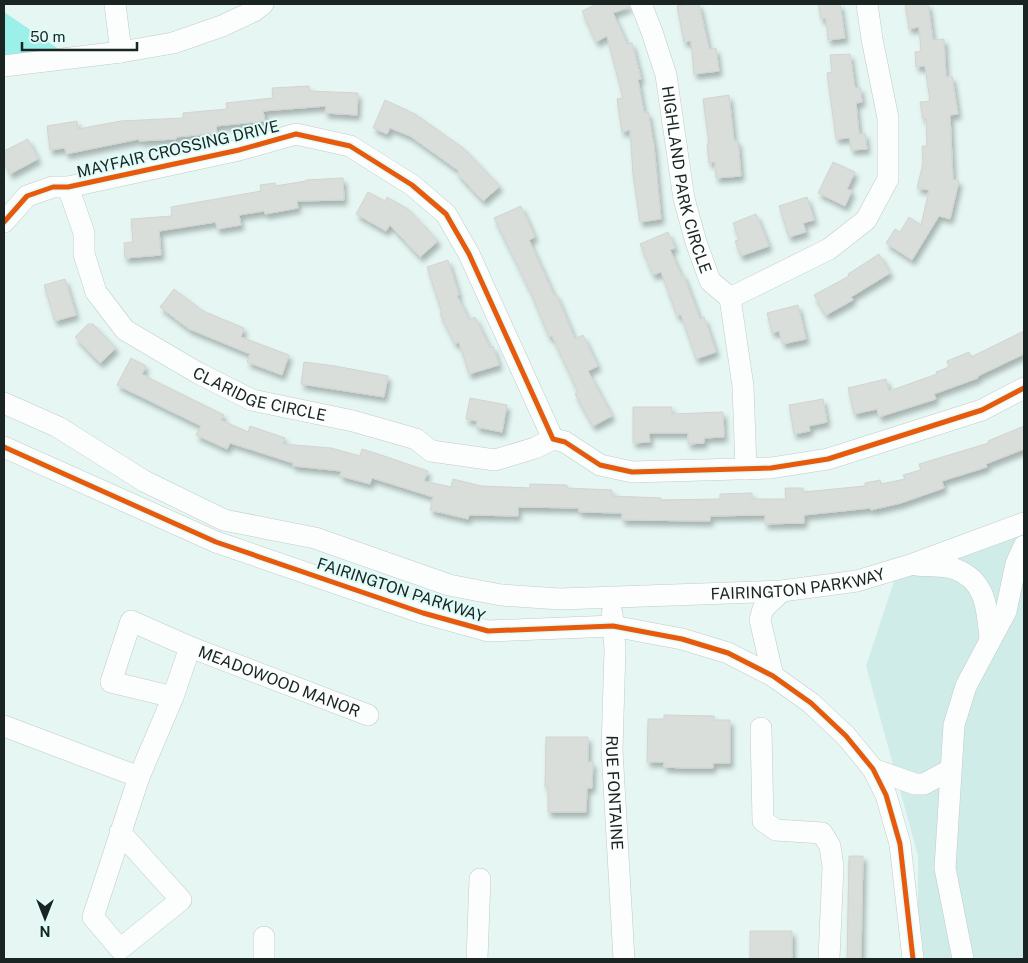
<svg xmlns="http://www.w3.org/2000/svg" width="1028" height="963" font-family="'Public Sans',sans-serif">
	<defs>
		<filter id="shadow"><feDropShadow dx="3" dy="5" stdDeviation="2.5" flood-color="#0004"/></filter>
	</defs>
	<rect width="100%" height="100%" fill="#e5f6f3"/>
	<!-- built -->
	<path fill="#d0ece9" d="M1024,519V959H918V856L866,666L900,563Z"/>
	<!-- green -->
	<path fill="#9bf0e9" d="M4,12L57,48L4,75Z"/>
	<!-- building -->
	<path fill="#dadedb" stroke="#d1d4d1" filter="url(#shadow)" d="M597,4H629V7L613,13L627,44L632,43L641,79L638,80L644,113L648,112L654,146L661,219L640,222L633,174L630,130L622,132L617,99L623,98L607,36L596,42L582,11Z
		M690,4H699L709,49L716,48L719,71L694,74L691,41L684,42L677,6Z
		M818,4H840L845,38L828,40L826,18L821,19Z
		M905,4H928L933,40L944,39L946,77L952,76L958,114L950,115L953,179L959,181L950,219L939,216L912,260L886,243L895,229L900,232L909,217L921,225L929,190L917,188L923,163L922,146H927L926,118L923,119L920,102L930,101L925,66L916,67L915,52L921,51L919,27L909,29Z
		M850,54L855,88L860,87L862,102L856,103L859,134L865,133L867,149L851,150L850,138L836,139L827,73L832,72L830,55Z
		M309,86V91L358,93L357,115L325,113L326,106L263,111L265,121L216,126L217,133L176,137V139L139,141V139L66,154L65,148L50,150L47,126L77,121L78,129L121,121L183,118V113L227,109L226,103L273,98L272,88Z
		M729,95L734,141H738L741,176L716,178L715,162L709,163L707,144H709L703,99Z
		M385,100L415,114L463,148L500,186L483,201L457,173L459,171L410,136L390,128L387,134L373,128Z
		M28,139L38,159L10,174L4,161V151Z
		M833,162L855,172L847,189L852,191L845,206L818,193Z
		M343,178L344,200L297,201L298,208L265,214L264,211L239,215L241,225L217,229L216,222L159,231L161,255L125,258L124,243L133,242L131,219L172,216L171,207L261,191L260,185L275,183V186L306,181V180Z
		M368,192L385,201L387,197L408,209L438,241L420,257L390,225L386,231L356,214Z
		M807,197L814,220L803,223L806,232L789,237L779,206Z
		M521,206L535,237L529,240L554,295L556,294L575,339L583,335L598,366L588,371L612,416L593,426L575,394L578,392L552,336L549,337L531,293L494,218Z
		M756,214L769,246L741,256L735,241L739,240L733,223Z
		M668,232L675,248L670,250L681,275L683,274L700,319L704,317L716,352L696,359L681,315L677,316L661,272L653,275L640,244Z
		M879,254L890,273L851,297L853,300L826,315L814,295L849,276L848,274Z
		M448,260L459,295L457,296L469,320L475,317L490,348L493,346L499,365L469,374L459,342L455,344L440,314L442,313L427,267Z
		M65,279L76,315L55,321L44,285Z
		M174,289L203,311L244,328L241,337L289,355L282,375L247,362L250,354L189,329L160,307Z
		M798,305L806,339L783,344L779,331L772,333L767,313Z
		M88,324H93L116,348L100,363L75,337Z
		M1024,331V354L978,376V378L934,394L936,399L879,417L877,409L854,414L848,388L886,379L889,391L937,374L936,372L949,367L947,361L969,352L971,357Z
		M131,358L146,366L142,374L153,380L224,415L221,420L248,432L250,426L285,438L283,444L331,448L360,456L362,449L378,454L428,471L424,481L451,487L453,479L481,486L530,488V484L567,485V488L612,490V496L661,498V500L720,499V494L752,493V499H786L785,488H803V492L865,486V483L880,480L881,484L905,479L903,475L921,470L919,464L989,443L988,441L1024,426V449L986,464L987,467L942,481L944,488L901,503L871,510V508L804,515V523L765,524V515L710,516V521L622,520V513L579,512V508L518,507V516L469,515L468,519L430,510L433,497L372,478L370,484L340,476L341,471L293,466V463L230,443L227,449L196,435L201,426L117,385Z
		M304,362L335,366L388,376L384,397L301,384Z
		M470,398L507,405L502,432L476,427L477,421L466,419Z
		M823,399L827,422L809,426L810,431L794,434L789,405Z
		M633,407H672V414L723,412L724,437L704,438V443L688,444V433H649L650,442L633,443Z
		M664,715L714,716V720H730V763H713V768H683L664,767V762H647L648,719H664Z
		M546,737H588V762H593L592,788H587L586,812H548V787H545Z
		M849,856H863L861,959H847Z
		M750,931H792V959H750Z"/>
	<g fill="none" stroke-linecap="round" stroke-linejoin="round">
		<!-- minor casing -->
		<g stroke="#c0ccca" stroke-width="22">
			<g id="minor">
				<path d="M115,4L121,52"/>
				<path id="s1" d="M641,4L652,32L666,75L684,199L696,242L710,281L730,298L743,386L746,469"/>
				<path d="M4,66L121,52L173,43L222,26L254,11L263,4"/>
				<path id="s2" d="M68,187L84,233V254L96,292L125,330L198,373L252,400L353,421L416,439L431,451L495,460L535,448L553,439"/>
				<path d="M4,222L27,196L53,187H68L239,150L296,134L350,146L412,185L446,214L469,254L553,439L565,442L600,465L632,472L771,468L828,459L982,410L1024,388"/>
				<path d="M730,298L829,249L866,220L888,179V118L872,39L867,4"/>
				<path id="s3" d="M4,403L58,427L144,481L224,520L315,538L449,585L501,595L560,599L782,591L857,581L910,565L1024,523"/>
				<path d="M4,447L216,542L423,613L488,631L613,626L682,639L728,653L773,676L811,703L846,736L873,769L886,795L900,844L913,959"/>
				<path d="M916,565C928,566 944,565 955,569C987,581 987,610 990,638"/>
				<path id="s4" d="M612,613L615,649L612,750L624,959"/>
				<path d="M773,676L760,620L763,609L782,591"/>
				<path id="s5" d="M173,697L111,682L131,621L190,647L368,715"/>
				<path d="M4,726L139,777"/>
				<path d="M761,728L763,821L776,830L822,833L830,846L833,867L829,959"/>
				<path d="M873,769L915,784H924L950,770"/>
				<path d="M120,832L181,900L120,949L93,917L139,777L173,697L190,647"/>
				<path d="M264,959V937"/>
				<path d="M477,959L480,879"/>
				<path d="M963,959L945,868L954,725L966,686L1006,611L1016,564L1024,546"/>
			</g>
		</g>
		<!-- minor -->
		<use href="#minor" stroke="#fbfefd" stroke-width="21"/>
		<!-- cycleway casing -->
		<g stroke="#dffcf8" stroke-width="8">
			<path id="cycleway" d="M4,222L27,196L53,187H68L239,150L296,134L350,146L412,185L446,214L469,254L553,439L565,442L600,465L632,472L771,468L828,459L982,410L1024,388
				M4,447L216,542L423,613L488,631L613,626L682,639L728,653L773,676L811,703L846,736L873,769L886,795L900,844L913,959"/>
		</g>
		<!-- cycleway -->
		<use href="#cycleway" stroke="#e8590c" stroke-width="5"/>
	</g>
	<g text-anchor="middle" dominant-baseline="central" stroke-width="4" stroke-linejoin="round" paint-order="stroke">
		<!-- street labels -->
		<g font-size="16" fill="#1a2523" stroke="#dffcf8">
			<text transform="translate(178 149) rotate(-13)">MAYFAIR CROSSING DRIVE</text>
			<text stroke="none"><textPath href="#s1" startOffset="182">HIGHLAND PARK CIRCLE</textPath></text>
			<text stroke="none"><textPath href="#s2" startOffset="308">CLARIDGE CIRCLE</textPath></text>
			<text stroke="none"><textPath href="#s3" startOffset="835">FAIRINGTON PARKWAY</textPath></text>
			<text transform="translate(401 590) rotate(18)">FAIRINGTON PARKWAY</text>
			<text stroke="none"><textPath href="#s5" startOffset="288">MEADOWOOD MANOR</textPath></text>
			<text stroke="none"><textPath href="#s4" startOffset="180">RUE FONTAINE</textPath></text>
		</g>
	</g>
	<!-- border -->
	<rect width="1028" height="963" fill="none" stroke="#1a2523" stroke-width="10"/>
	<!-- north arrow -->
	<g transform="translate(45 918) rotate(180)" stroke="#dffcf8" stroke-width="4" paint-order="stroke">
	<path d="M0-4L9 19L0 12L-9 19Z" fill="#1a2523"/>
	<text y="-8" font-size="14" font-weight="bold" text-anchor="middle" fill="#1a2523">N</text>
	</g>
	<!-- scale -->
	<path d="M22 42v8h115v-8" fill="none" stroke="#1a2523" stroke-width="2.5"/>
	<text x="30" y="42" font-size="15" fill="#1a2523" stroke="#dffcf8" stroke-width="4" paint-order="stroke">50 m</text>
</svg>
